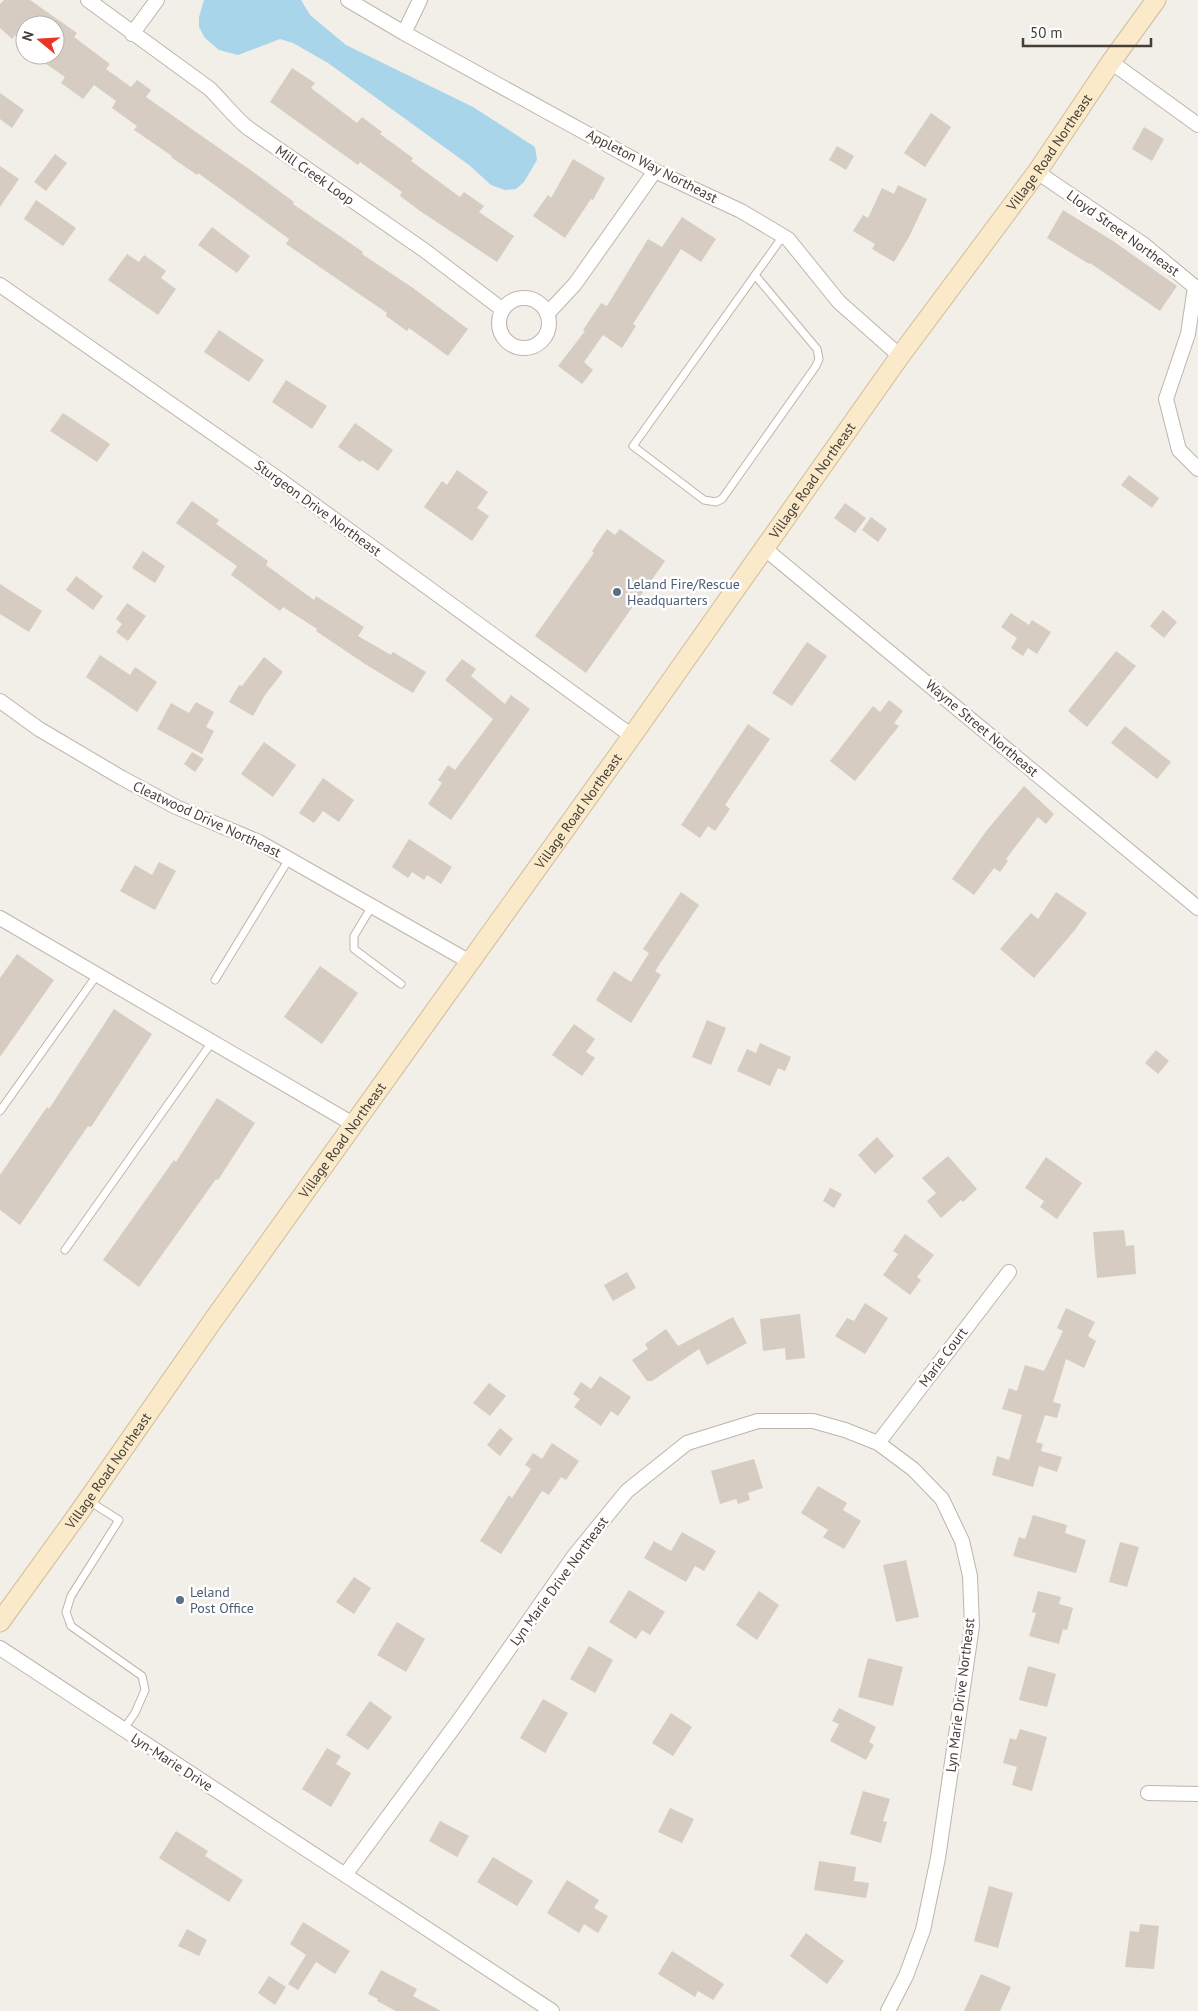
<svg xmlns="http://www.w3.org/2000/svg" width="1198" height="2011" font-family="'PT Sans',sans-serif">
	<rect width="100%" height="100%" fill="#f2eee8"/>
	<!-- water -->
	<path fill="#a9d5ea" d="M204,0H301L310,15L346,45L473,107L535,147L537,160L524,182L516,189L505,190L491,185L469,165L328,63L293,43L280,39L238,55L219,50L205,38L199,27V17Z"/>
	<!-- building -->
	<path fill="#d6ccc1" d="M4,0H30L77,33L74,37L110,64L106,69L131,87L137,80L151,90L146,97L256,174L294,202L293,204L363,252L362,254L413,288L468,329L448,356L409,328L407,331L386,316L387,313L286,244L289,239L198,173L197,175L171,157L172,156L134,130L137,126L112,108L116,101L94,85L83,99L61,83L65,77L33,55H55V25H25L12,39L0,28V4Z
		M292,68L315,83L311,88L357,123L362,117L382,132L380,134L413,158L411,161L460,197L464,192L484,206L479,212L514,236L497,262L420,211L400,196L402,192L360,162L358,165L270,102Z
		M0,93L24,110L12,128L0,119Z
		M931,113L951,127L925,167L904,153Z
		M1144,127L1164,139L1152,161L1132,149Z
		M837,146L854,156L846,170L829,160Z
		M55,154L67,163L46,191L34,182Z
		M573,159L605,178L593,200L591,199L565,238L533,216L548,195L551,198Z
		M0,166L19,179L0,207Z
		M898,185L927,199L909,237L894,262L872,249L875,244L853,231L863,215L868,218L882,188L894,194Z
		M36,200L76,228L63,246L24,219Z
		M1063,210L1113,241L1177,286L1160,311L1090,263L1089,264L1047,238Z
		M682,217L716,239L701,262L681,249L633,324L636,326L622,348L603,335L584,362L593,370L582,384L558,366L585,331L583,330L601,303L607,306L648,239L662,247Z
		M212,227L250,256L237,273L198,245Z
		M127,254L139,262L144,255L166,271L161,278L176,289L158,315L108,280Z
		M219,330L264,360L249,382L204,352Z
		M286,380L327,406L312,429L272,402Z
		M63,413L110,444L97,462L50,431Z
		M355,423L393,450L378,471L362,460L360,462L338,447Z
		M457,470L488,492L477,508L489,516L472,541L424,507L442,481L447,485Z
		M1129,475L1159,498L1152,508L1121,485Z
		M192,501L219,520L216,524L268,561L266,565L314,600L316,596L364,627L358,636L391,655L393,652L426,672L413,693L365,664L316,631L317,629L283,607L280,611L231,575L237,566L176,523Z
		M845,503L866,518L855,533L834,518Z
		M871,517L887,529L878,542L862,530Z
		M607,529L615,535L620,529L665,561L586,673L535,636L594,553L592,551Z
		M143,551L165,566L155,583L132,568Z
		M76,576L103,596L93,610L66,590Z
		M0,584L42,611L29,632L0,614Z
		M127,603L146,616L128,641L116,632L122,624L116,619Z
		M1163,610L1177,622L1164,638L1150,626Z
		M1011,613L1029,625L1032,620L1051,632L1037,654L1028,648L1023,656L1011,648L1017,638L1001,627Z
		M807,642L827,656L792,706L772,693Z
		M1116,651L1136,666L1087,727L1068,711Z
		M100,655L130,675L135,667L157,682L137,712L86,677Z
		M264,657L283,672L265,695L253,716L229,702L239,685L242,686Z
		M462,659L476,669L471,676L505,704L511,695L530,709L451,820L428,804L442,783L438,780L448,765L455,770L493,719L445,680Z
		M889,700L903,711L894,723L899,726L855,781L830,761L873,706L880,712Z
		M196,702L214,712L206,727L214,731L202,754L157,729L171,703L189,713Z
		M748,724L770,739L725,805L730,809L715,831L708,826L700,838L681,825Z
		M1125,726L1171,762L1157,779L1111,743Z
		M264,742L296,765L273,797L241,774Z
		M192,752L204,759L195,772L184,764Z
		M323,778L354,800L339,822L323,811L314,823L299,813Z
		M1024,786L1054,814L1046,824L1038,817L1006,859L1008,861L1000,872L994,868L974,895L952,879L987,830Z
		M409,839L452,867L441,884L427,875L424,880L412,872L408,878L392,867Z
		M159,862L176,871L155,910L120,891L135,865L152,875Z
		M681,892L699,905L655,971L661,975L631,1023L596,1000L614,971L631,982L649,953L643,949Z
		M1056,892L1087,913L1074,931L1034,978L1000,949L1031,913L1038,919Z
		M17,954L54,980L0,1057V978Z
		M320,966L358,993L322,1044L284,1017Z
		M114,1009L152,1034L91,1127L88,1126L20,1225L0,1210V1175L47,1107L49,1109Z
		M707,1020L726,1028L711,1065L692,1057Z
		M574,1024L595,1039L586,1052L595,1058L582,1076L552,1055Z
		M760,1043L791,1057L785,1071L778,1068L770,1086L737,1071L747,1049L756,1053Z
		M1156,1050L1169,1061L1158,1074L1145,1063Z
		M217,1098L255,1123L218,1180L216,1179L139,1287L103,1260L174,1160L176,1162Z
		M877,1137L894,1156L875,1174L858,1155Z
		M948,1156L977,1189L963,1202L961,1200L941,1218L927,1201L936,1193L922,1178Z
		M1046,1157L1082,1183L1057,1219L1040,1207L1044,1201L1025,1188Z
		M830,1188L842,1194L834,1208L823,1201Z
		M1124,1230L1126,1246L1134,1245L1136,1274L1097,1278L1093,1232Z
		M905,1234L934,1255L917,1277L921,1280L910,1295L883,1275L898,1254L893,1251Z
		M627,1272L636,1288L613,1301L604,1285Z
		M865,1303L888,1318L865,1354L835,1336L847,1318L854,1321Z
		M1066,1308L1095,1322L1088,1336L1096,1341L1084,1368L1066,1359L1053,1402L1061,1404L1057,1418L1045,1415L1036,1442L1043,1444L1041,1451L1062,1457L1057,1472L1039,1466L1033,1487L992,1475L997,1456L1009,1460L1022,1415L1002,1409L1009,1388L1017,1391L1025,1365L1044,1371L1063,1331L1057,1328Z
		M800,1314L805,1358L786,1360L785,1348L763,1351L760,1319Z
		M733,1317L747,1343L707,1365L699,1349L652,1381H647L632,1360L648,1349L645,1344L666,1329L678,1346Z
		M600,1376L631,1397L618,1416L611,1411L601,1426L574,1407L580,1399L573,1394L581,1382L591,1389Z
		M489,1383L506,1396L490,1416L473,1403Z
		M500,1428L513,1439L500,1456L487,1445Z
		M552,1443L579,1461L566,1480L561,1477L549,1495L542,1491L501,1554L480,1541L509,1495L512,1498L531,1469L525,1465L533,1453L542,1459Z
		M754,1459L763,1488L748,1493L750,1500L738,1504L736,1499L720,1504L711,1471Z
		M818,1486L847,1503L843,1510L861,1521L844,1549L823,1537L828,1530L801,1513Z
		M1033,1515L1067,1525L1065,1533L1086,1540L1076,1573L1013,1556L1019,1537L1025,1539Z
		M682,1532L716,1551L704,1571L695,1566L686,1582L644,1558L654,1541L671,1551Z
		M1120,1542L1139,1547L1127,1587L1109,1582Z
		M906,1560L919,1617L896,1622L883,1565Z
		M354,1577L371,1588L354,1614L336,1602Z
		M629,1590L665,1612L650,1635L642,1630L636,1639L609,1622Z
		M759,1591L779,1605L757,1640L736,1625Z
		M1038,1591L1061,1597L1059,1604L1073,1608L1067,1630L1063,1629L1059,1644L1029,1636L1036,1613L1032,1612Z
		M397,1622L425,1639L406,1672L377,1655Z
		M589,1646L613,1660L595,1693L570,1679Z
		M868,1658L903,1667L893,1706L858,1697Z
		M1028,1666L1056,1674L1047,1707L1019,1700Z
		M543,1699L568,1713L545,1753L520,1738Z
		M370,1701L392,1717L368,1750L346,1735Z
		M839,1708L876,1727L869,1742L874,1745L866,1760L830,1741L839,1724L832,1721Z
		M671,1713L692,1727L673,1756L652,1743Z
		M1020,1729L1047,1737L1032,1791L1012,1785L1017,1767L1003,1763L1010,1738L1016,1740Z
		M327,1748L341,1756L336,1764L351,1773L331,1807L302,1789Z
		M863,1791L890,1799L883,1821L887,1822L881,1843L850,1834Z
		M670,1808L694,1819L682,1843L658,1832Z
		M440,1821L469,1836L457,1857L429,1841Z
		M176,1831L208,1851L205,1856L243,1880L229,1902L159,1858Z
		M493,1857L533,1881L517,1906L477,1882Z
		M819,1861L856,1867L854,1881L869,1883L866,1898L814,1890Z
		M567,1880L599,1900L594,1908L608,1916L598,1933L584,1924L579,1933L547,1913Z
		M989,1886L1013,1893L998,1948L974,1941Z
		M303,1922L350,1951L335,1974L316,1962L298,1990L288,1984L306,1955L290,1944Z
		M1140,1924L1159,1926L1154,1969L1125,1967L1130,1931L1139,1932Z
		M187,1929L207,1940L199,1956L178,1946Z
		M806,1933L844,1961L827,1984L790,1956Z
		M672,1951L724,1984L713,2000L698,1991L695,1997L658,1974Z
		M381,1970L417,1989L413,1996L441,2011H396L377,2001L378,1999L368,1994Z
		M981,1974L1011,1987L1000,2011H964Z
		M269,1976L286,1987L275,2005L258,1993Z"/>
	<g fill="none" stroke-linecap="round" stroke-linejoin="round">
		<!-- lane casing -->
		<g stroke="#bdb5ab" stroke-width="9">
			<path id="lane" d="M755,275L817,349L819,359L816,366L722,499L716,502L704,500L633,446L783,236
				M372,906L354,936V949L401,984
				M215,980L289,859
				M0,1111L97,975
				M65,1250L212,1042
				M89,1501L119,1520L71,1596L66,1612L71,1626L142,1676L145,1690L135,1713L123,1730"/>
		</g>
		<!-- street casing -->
		<g stroke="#bdb5ab" stroke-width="16">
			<path id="street" d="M88,0L210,89C223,102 234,117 248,128L424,250L503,310
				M348,0L404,33
				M420,0L404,33L655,171L741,211L788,239L839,302L900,356
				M132,34L157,0
				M1111,62L1198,125
				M1037,172L1143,244L1195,287L1188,334L1166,399L1179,450L1198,469
				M0,285L280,480L632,736
				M499 323a25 25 0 1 1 50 0a25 25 0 1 1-50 0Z
				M547,314L575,284L655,171
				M765,549L1198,908
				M0,701L39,729L122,778L176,807L259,842L470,962
				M0,918L353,1124
				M878,1443L1009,1272
				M0,1648L552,2011
				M1148,1793L1198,1794
				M345,1875L460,1719L574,1556L627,1491L687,1443L758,1421H813L845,1430L878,1443L913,1469L942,1499L962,1541L970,1576L972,1626L938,1858L923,1930L906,1976L888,2011"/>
		</g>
		<!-- secondary casing -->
		<g stroke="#cfbd9a" stroke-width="21">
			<g id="secondary">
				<path id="s1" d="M0,1622L78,1514L214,1319L632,736L900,356L1037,172L1111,62L1156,0"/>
			</g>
		</g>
		<!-- lane -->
		<use href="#lane" stroke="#fff" stroke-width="7"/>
		<!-- street -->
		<use href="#street" stroke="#fff" stroke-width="14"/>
		<!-- secondary -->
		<use href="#secondary" stroke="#faeaca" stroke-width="19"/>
	</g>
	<!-- markers -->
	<g fill="#5c6f8a" stroke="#fff" stroke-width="2">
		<circle cx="617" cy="592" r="5"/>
		<circle cx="180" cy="1600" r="5"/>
	</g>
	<g text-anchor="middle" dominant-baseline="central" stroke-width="5" stroke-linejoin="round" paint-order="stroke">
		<!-- street labels -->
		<g font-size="14" fill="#453e37" stroke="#fff">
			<text stroke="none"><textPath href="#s1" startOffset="1806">Village Road Northeast</textPath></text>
			<text transform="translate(652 166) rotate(27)">Appleton Way Northeast</text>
			<text transform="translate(315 175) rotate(35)">Mill Creek Loop</text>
			<text transform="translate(1123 233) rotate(36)">Lloyd Street Northeast</text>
			<text stroke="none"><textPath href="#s1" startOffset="1401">Village Road Northeast</textPath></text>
			<text transform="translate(318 508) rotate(36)">Sturgeon Drive Northeast</text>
			<text transform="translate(982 728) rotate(40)">Wayne Street Northeast</text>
			<text stroke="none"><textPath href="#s1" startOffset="996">Village Road Northeast</textPath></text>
			<text transform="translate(207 819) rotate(25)">Cleatwood Drive Northeast</text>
			<text stroke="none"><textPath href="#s1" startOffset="591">Village Road Northeast</textPath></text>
			<text transform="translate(943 1357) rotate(-53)">Marie Court</text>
			<text stroke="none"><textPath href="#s1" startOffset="186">Village Road Northeast</textPath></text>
			<text transform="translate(559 1581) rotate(-54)">Lyn Marie Drive Northeast</text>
			<text transform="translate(960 1695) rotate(-83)">Lyn Marie Drive Northeast</text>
			<text transform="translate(172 1762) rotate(33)">Lyn-Marie Drive</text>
		</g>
		<!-- service labels -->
		<g font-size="14" fill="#4e5e75" stroke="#fff" text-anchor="start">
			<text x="627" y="584">Leland Fire/Rescue<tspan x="627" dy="16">Headquarters</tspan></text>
			<text x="190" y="1592">Leland<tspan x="190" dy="16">Post Office</tspan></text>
		</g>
	</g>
	<!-- north arrow -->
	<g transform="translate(40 40) rotate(288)"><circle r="24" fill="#ffffff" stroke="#b5b2af"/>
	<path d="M0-4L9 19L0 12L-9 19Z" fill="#e93528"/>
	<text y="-8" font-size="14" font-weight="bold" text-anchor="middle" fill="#453e37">N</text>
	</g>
	<!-- scale -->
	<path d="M1023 38v8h128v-8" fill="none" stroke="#453e37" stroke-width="2.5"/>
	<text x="1030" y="38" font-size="15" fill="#453e37" stroke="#ffffff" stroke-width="4" paint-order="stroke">50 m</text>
</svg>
